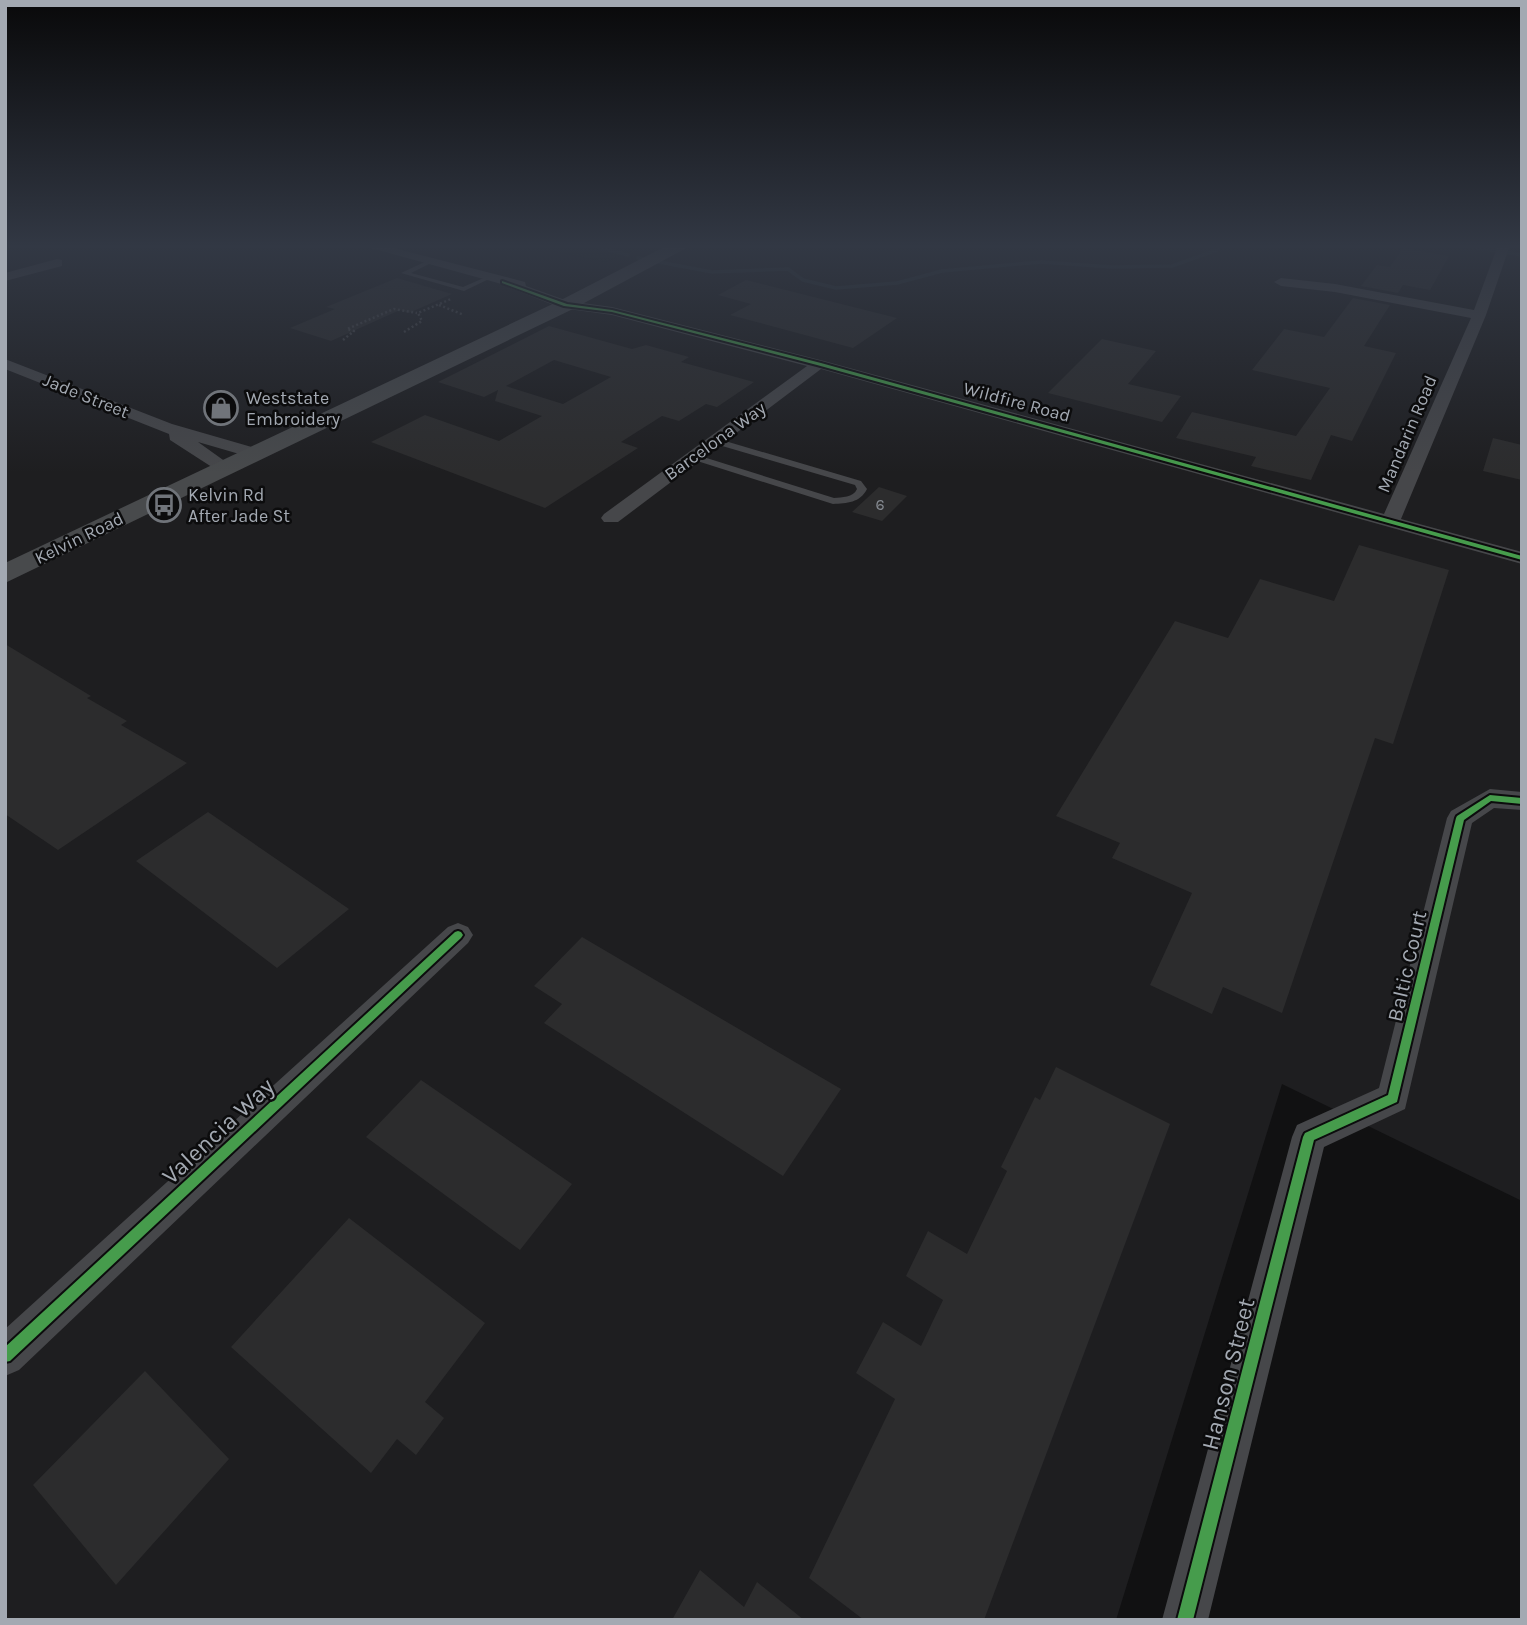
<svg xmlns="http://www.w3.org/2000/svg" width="1527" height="1625" font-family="Karla,sans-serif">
	<rect width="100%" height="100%" fill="#111112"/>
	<!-- built -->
	<path fill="#1e1e20" d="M5,245H523L606,262L645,245H1522V1201L1282,1084L1116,1620H5Z"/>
	<!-- green -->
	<path fill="#1b211c" d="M523,245H645L606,262Z"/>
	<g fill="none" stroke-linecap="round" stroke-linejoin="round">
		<!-- stream -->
		<path stroke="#293135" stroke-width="3.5" d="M591,245L628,255
			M1462,245L1522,255
			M638,258L712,272L788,269L803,280L836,288L897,283L942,271L1041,262L1112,267L1172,266L1217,250L1221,245"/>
	</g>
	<!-- building -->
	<path fill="#2c2c2d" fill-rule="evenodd" d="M1403,248L1449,256L1430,290L1403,285L1398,293L1361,286L1377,265L1390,267Z
		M397,278L452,294L409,313L400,310L331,341L290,328L335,309L326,307Z
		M746,280L897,318L853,348L730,315L751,304L718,295Z
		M1353,298L1390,305L1364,346L1396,353L1352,441L1331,435L1311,480L1251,466L1256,457L1176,438L1192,412L1296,436L1330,388L1252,370L1284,329L1324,337Z
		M549,326L632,349L646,345L689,357L681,362L754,382L717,407L706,404L679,421L662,416L621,442L638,448L545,508L371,442L425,415L499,441L542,416L495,401L498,390L484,397L438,382ZM554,360L611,377L563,404L506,386Z
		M1102,339L1156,351L1128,384L1181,396L1162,422L1048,393Z
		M1493,438L1522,445V480L1483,471Z
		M879,487L907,496L882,521L852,512Z
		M1359,545L1449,570L1393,744L1375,738L1282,1013L1223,987L1212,1014L1150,985L1192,893L1112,858L1120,843L1056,816L1175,621L1228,638L1260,579L1334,601Z
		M5,644L91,696L87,698L127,721L121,725L187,763L58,850L5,814Z
		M208,812L349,909L277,968L136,861Z
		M582,937L841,1089L783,1176L544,1023L562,1004L534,986Z
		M1056,1067L1170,1124L984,1620H864L809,1578L895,1399L856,1373L883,1322L921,1346L943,1300L906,1276L928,1231L967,1254L1007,1171L1001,1167L1035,1097L1040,1100Z
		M421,1080L572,1184L520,1250L366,1137Z
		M349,1218L485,1323L425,1402L444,1418L416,1455L397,1439L371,1473L231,1347Z
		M145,1371L229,1459L116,1585L33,1485Z
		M700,1570L744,1607L757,1582L804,1620H672Z"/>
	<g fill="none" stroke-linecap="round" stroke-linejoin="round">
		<!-- path -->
		<path stroke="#47484b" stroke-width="2.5" stroke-dasharray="2 2.5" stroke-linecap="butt" d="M439,305L464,315
			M404,332L422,321L418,313L451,299
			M343,340L354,331L347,329L394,309L417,313"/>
		<!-- service -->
		<path fill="#46474a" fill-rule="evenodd" d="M429,260L431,263L411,273L463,287L486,277L491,278L464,291L401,273Z
			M715,438L861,481L867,489C860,503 847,503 833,504L691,459V455H697L834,498C842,497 853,498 857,489L855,485L712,443L710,441Z"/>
		<!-- minor -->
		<path fill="#46474a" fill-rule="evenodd" d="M360,245H382L525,282L526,286L568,301L612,307L824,361L1384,514L1471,318L1335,292L1281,286L1274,282L1281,278L1335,284L1474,310L1498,245H1510L1486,315L1401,519L1522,552V564L821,369L618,522H604L601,518L604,514L807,366L612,315L561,308L498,283Z
			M57,259L62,260V266L5,281V273Z
			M5,359L172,424L259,449L262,453L253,458L198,442L233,467L224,472L218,471L170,440L169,434L5,369Z
			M1490,789L1522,792V810L1494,808L1472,823L1405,1109L1324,1147L1208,1620H1162L1292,1137L1297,1125L1379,1088L1447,818L1451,811Z
			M458,923L468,927L473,935L468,943L19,1370L5,1376V1329L448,927Z"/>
		<!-- primary -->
		<path fill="#484a4c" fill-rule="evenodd" d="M668,245H692L573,309L5,583V563L559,301Z"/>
		<!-- cycleway casing -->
		<g stroke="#0c0c0d" stroke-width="4">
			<path id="cycleway" d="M502,281L567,304L612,310L821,363L1522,556V560L817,365L612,312L564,306L502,283Z
				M1490,795L1522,798V804L1491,801L1464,820L1397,1102L1314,1140L1193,1620H1177L1303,1137L1305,1133L1388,1095L1456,818L1457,816Z
				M458,931L461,932L463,935L461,938L10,1361L5,1362V1347L455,932Z"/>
		</g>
		<!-- cycleway -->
		<use href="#cycleway" fill="#469c4c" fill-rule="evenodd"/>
	</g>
	<!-- sky -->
	<linearGradient id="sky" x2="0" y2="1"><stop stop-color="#09090a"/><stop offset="0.52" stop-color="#323844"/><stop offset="1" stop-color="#323844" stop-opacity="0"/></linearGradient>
	<rect width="1527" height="473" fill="url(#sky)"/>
	<!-- icons -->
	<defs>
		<g id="shop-ring" transform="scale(1.75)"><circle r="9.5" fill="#0c0c0d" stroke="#70747a" stroke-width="1.5"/><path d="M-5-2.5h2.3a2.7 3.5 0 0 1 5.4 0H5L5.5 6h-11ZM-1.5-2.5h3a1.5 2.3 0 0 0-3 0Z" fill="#70747a"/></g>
		<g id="bus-ring" transform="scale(1.75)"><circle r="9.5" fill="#0c0c0d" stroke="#70747a" stroke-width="1.5"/><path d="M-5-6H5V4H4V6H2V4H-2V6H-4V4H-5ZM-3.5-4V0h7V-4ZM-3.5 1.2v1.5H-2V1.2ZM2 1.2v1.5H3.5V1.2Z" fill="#70747a"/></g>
	</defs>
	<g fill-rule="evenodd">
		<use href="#shop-ring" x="221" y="408"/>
		<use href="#bus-ring" x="164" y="505"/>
	</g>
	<g text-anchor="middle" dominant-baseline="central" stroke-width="5" stroke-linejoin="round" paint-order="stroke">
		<!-- far-number labels -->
		<g font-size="16" fill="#858a91">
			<text x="880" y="504">6</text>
		</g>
		<!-- far-street labels -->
		<g font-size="18" fill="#a3a9b2" stroke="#0c0c0d">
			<text transform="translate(86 396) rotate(22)">Jade Street</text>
			<text transform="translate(1017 402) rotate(15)">Wildfire Road</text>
			<text transform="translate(1407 434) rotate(-67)">Mandarin Road</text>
			<text transform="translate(715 441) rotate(-36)">Barcelona Way</text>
			<text transform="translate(79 538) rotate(-26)">Kelvin Road</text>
		</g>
		<!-- far-poi labels -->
		<g font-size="18" fill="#a3a9b2" stroke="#0c0c0d" text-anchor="start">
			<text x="246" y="398">Weststate<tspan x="246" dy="21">Embroidery</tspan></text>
			<text x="188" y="495">Kelvin Rd<tspan x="188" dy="21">After Jade St</tspan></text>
		</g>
		<!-- street labels -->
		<g font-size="21" fill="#a3a9b2" stroke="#0c0c0d">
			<text transform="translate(1407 966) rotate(-77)">Baltic Court</text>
		</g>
		<!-- near-street labels -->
		<g font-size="24" fill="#a3a9b2" stroke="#0c0c0d">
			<text transform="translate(218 1131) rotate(-43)">Valencia Way</text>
			<text transform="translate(1228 1374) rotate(-76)">Hanson Street</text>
		</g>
	</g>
	<!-- border -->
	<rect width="1527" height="1625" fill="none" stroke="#a3a9b2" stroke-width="14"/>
</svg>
